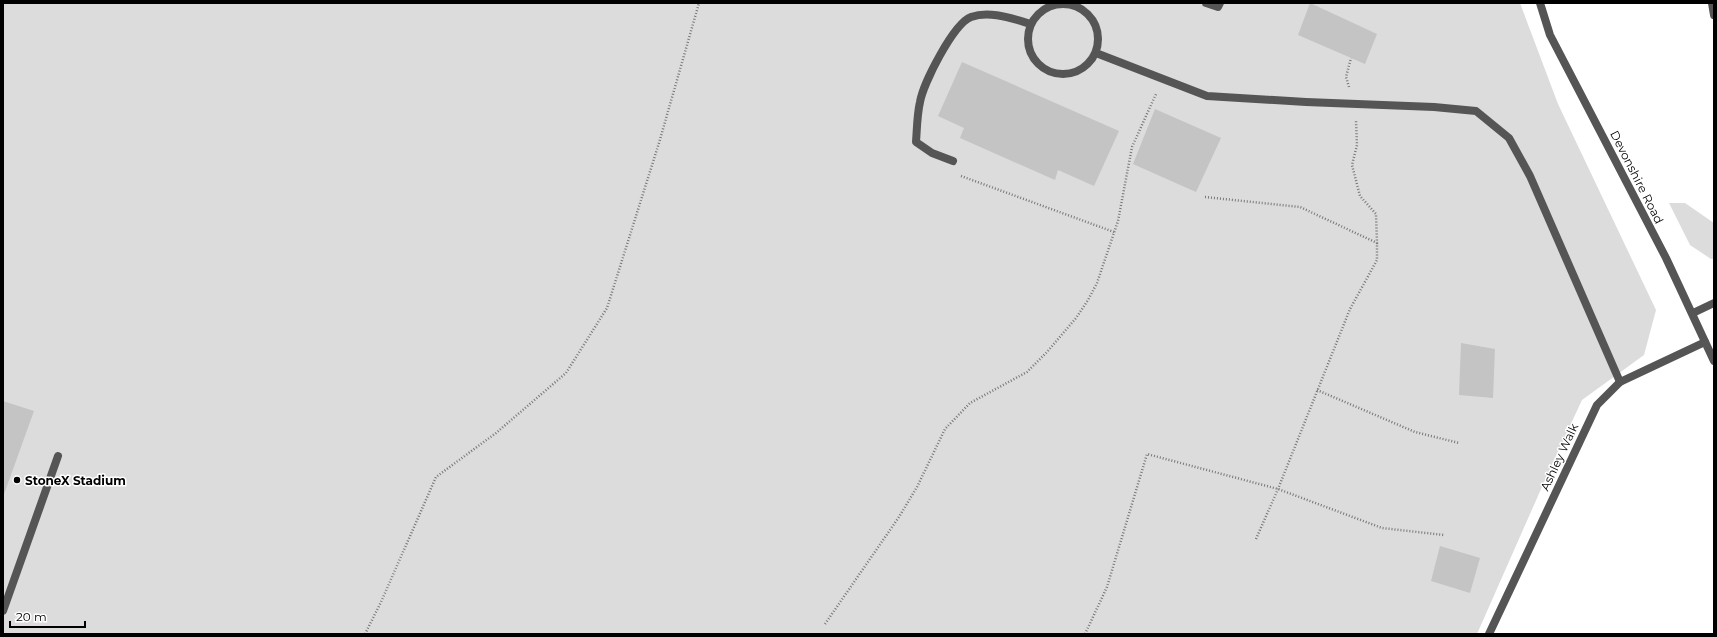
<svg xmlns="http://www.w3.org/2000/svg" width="1717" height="637" font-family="Montserrat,sans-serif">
	<rect width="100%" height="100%" fill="#fff"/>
	<!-- green -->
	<path fill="#dcdcdc" d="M3,3H1520L1558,104L1656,310L1644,355L1582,400L1549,471L1477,634H3Z
		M1669,203H1685L1714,223V259H1711L1690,245Z"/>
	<!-- building -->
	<path fill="#c4c4c4" d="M1310,3L1377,34L1365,64L1298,35Z
		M962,62L1119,131L1094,186L1058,170L1055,180L960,138L964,128L938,116Z
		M1155,109L1221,138L1196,192L1133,164Z
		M1461,343L1495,349L1493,398L1459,395Z
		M3,401L34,411L3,497Z
		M1440,546L1480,558L1470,593L1431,581Z"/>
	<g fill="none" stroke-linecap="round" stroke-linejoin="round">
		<!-- path -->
		<path stroke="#777" stroke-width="2.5" stroke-dasharray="1 2" stroke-linecap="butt" d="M1349,87L1346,77L1351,58
			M961,176L1114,232
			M1205,197L1300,207L1377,243L1376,214L1360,196L1352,165L1357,145L1356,121
			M1317,390L1415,432L1459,443
			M1256,539L1278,489L1350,309L1377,260V243
			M825,624L899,517L917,487L945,429L970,403L1027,372L1047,352L1076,318L1088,300L1097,283L1118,221L1132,147L1156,94
			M365,634L381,602L436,477L496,433L566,373L607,308L659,143L699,3
			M1085,634L1107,587L1147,454L1278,489L1382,528L1444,535"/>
		<!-- service -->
		<path stroke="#555" stroke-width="8" d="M1206,3L1218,7L1220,3
			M1028 39a35 35 0 1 1 70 0a35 35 0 1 1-70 0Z
			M1096,53L1207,96L1306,102L1434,107L1476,111L1509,138L1530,176L1620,382
			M953,161L932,153L916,142C917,129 917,115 920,102C923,84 953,24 971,17C990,10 1013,19 1031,24
			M3,611L58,456"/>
		<!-- minor -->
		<path stroke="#555" stroke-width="8" d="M1712,3L1714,15
			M1693,313L1714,303
			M1489,634L1597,405L1620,382L1705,342"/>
		<!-- tertiary -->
		<path stroke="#555" stroke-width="8" d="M1540,3L1550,35L1666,258L1714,361"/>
	</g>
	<!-- markers -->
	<circle fill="#000" stroke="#fff" stroke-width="1.5" cx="17" cy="480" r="4"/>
	<g text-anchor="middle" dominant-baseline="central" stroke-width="3" stroke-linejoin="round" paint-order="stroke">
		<!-- street labels -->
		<g font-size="12" fill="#000" stroke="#fff">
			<text transform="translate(1637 177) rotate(63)">Devonshire Road</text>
			<text transform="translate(1559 457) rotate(-65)">Ashley Walk</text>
		</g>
		<!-- poi labels -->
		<g font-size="12" font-weight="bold" fill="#000" stroke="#fff" text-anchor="start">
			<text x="25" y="480">StoneX Stadium</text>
		</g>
	</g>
	<!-- border -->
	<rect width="1717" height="637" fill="none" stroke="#000000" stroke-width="8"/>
	<!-- scale -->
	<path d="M10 621v6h75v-6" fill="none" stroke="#000000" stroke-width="2"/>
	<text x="16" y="621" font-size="12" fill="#000000" stroke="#ffffff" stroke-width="3" paint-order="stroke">20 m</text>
</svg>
